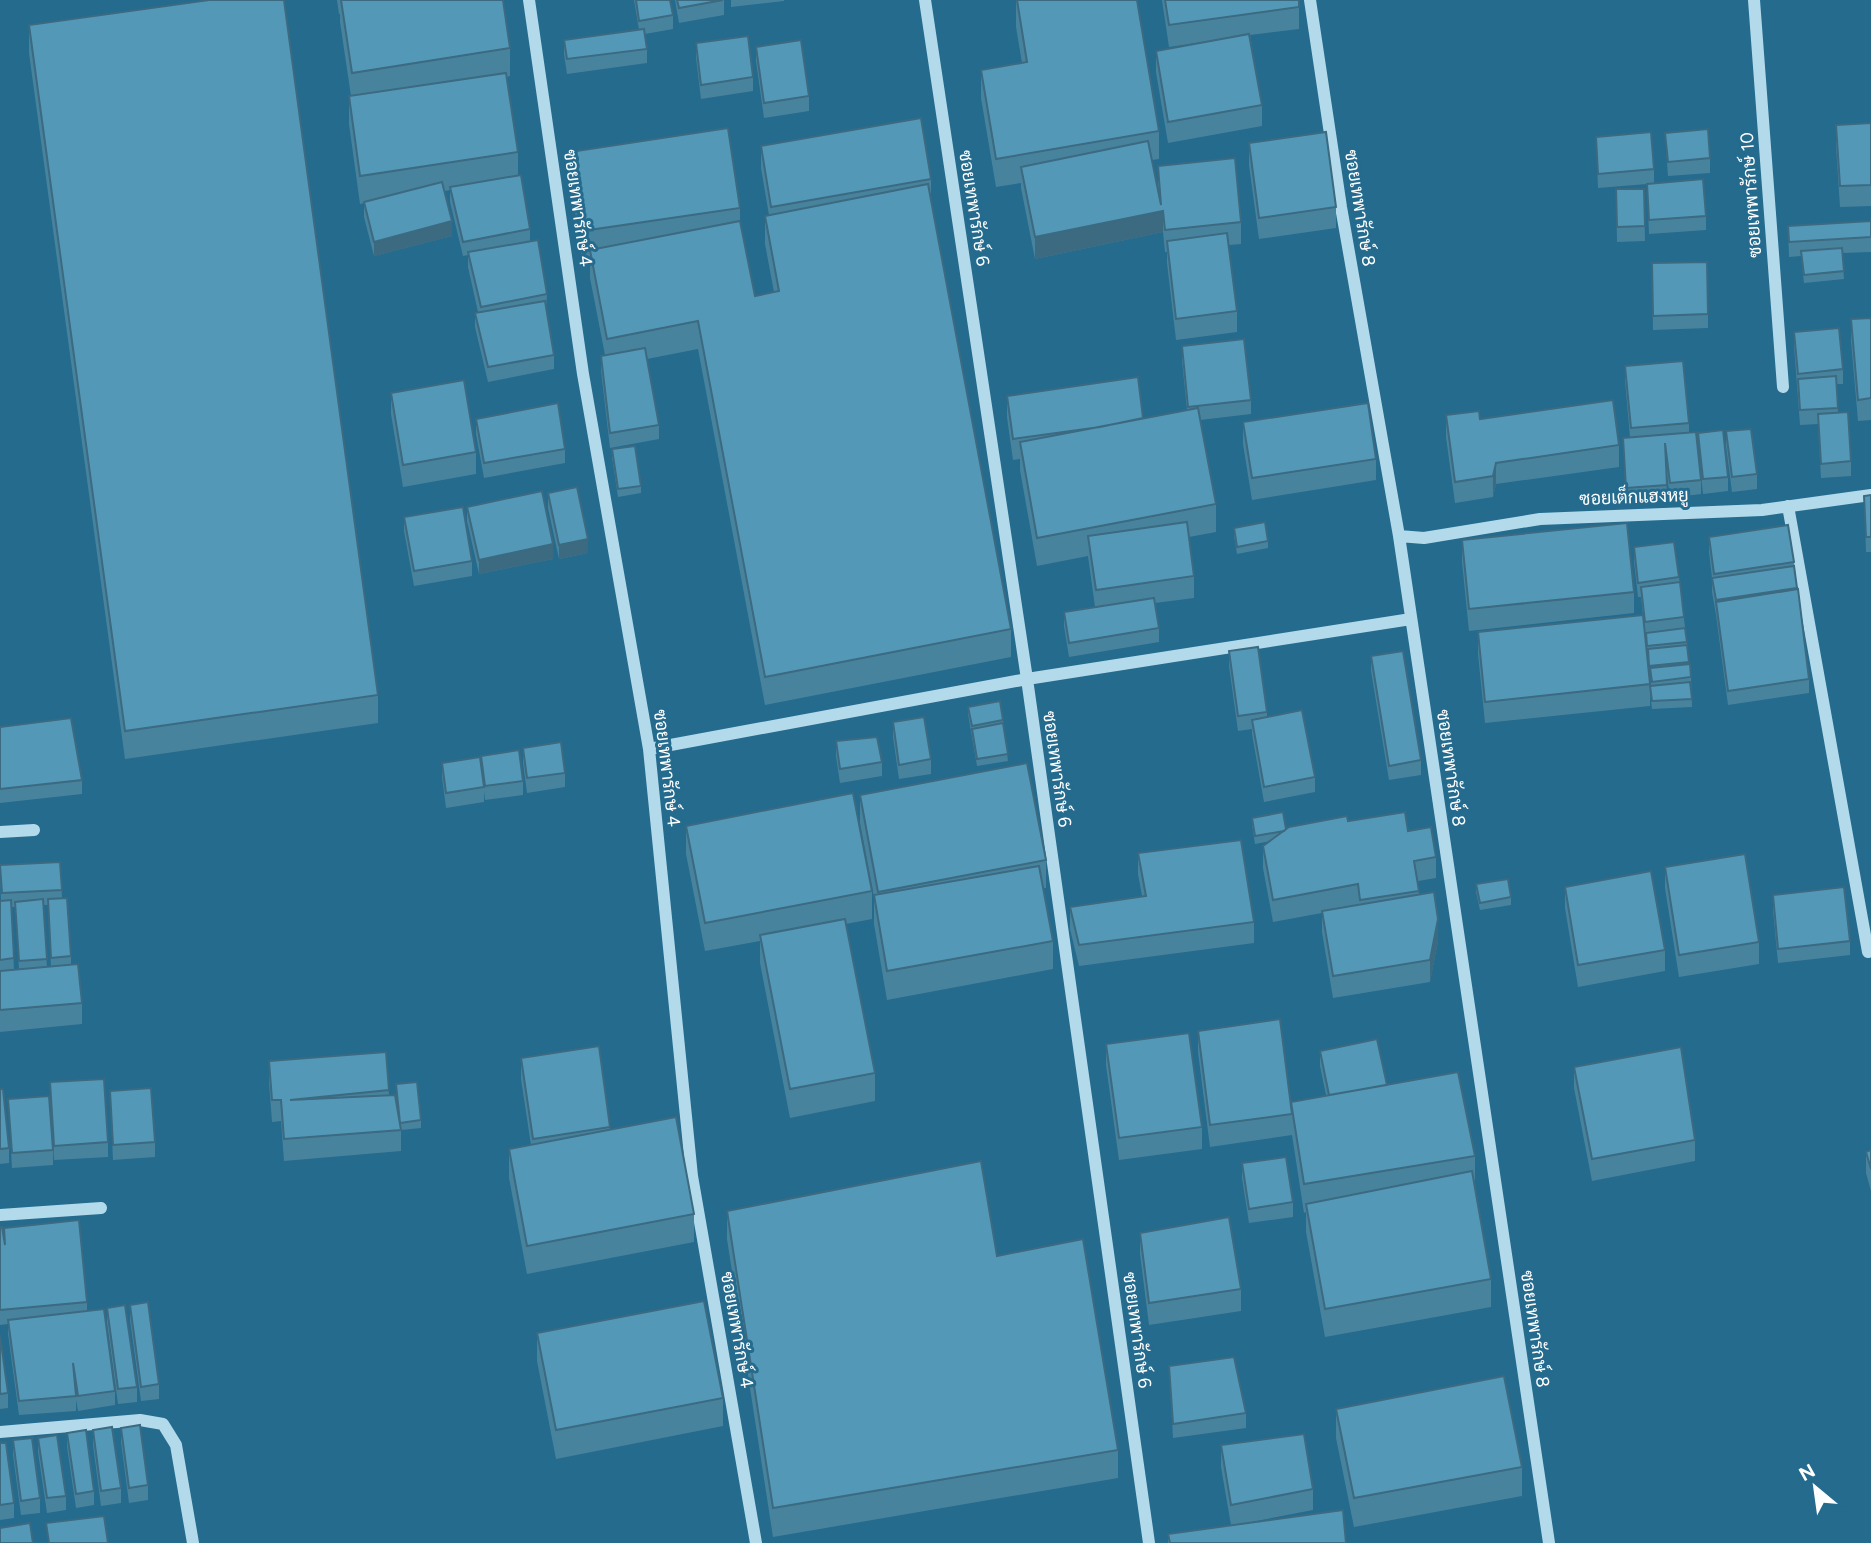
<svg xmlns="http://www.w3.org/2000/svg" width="1871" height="1543" font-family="Figtree,Sarabun,sans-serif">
	<rect width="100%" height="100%" fill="#246b8e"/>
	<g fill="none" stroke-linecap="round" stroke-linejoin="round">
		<!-- minor -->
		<path stroke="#b3daeb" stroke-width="12" d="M529,0L583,374L649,749L692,1176L756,1543
			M925,0L1027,679L1149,1543
			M1310,0L1341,207L1399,536L1549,1543
			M1754,0L1783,387
			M1788,506L1868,952
			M1399,536L1424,538L1540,519L1762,510L1871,495
			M649,749L1027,679L1411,619
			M0,832L34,830
			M0,1215L101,1208
			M0,1432L140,1420L163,1424L176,1445L193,1543"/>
	</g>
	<!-- wall -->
	<path fill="#48839e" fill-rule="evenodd" d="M337,0H503L510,48V76L507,77L518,152V176L530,229V242L547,294L546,309L554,355V369L488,382L475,327V313L478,312L468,267V255L463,256L450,202V190L445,191L452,236L374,256L364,217V203L360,204L349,124V96H351L340,22V14H339Z
		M634,0H670L673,15V29L645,34L647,49V63L567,74L564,54V40L639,30Z
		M675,0H724V15L679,23Z
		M731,0H784V1L731,7Z
		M1016,0L1159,131V159L1152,160L1158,189V166L1241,222V244L1229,245L1237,311V332L1176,340L1167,263V252H1165L1163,232L1035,259L1021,188V183L996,187L981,98V70L1022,63L1016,27Z
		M1162,0H1299V29L1250,35L1262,105V126L1168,143L1156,72V51L1216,40L1169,47Z
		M29,25L378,695V723L125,759L29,53Z
		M696,43L753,77V91L701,99L696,58Z
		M756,47L809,96V111L764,118L756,61Z
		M1871,123V206L1840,207L1836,146V125Z
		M1665,133L1710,158V173L1668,176Z
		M1596,137L1654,169V183L1706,216V230L1649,234L1647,184L1598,188Z
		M1249,143L1336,207V228L1259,239L1249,165Z
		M761,146L931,179V201L1011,629V657L765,705L698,349L647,359L659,425V439L610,448L601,371V356L605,355L590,278V258L582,260L570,180V152L740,208V221L755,296L774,292L765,244V216L769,215L761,168Z
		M1616,189H1644L1645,241L1617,242Z
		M1871,221V252L1842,253L1844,279L1804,283L1801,256L1789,257L1788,226Z
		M1652,263L1708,314V328L1653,330Z
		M1871,318V420L1858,421L1851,341V319Z
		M1794,332L1843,369V384H1836L1838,412L1851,461V476L1821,478L1818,424L1800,425L1794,346Z
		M1182,346L1251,400V414L1200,420L1216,504V532L1189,537L1194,576V598L1155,603L1159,628V642L1069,657L1064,626V612L1095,607L1088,556L1037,566L1020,470V459L1013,460L1007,417V396L1143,418L1187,410L1182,361Z
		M1625,366L1689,423V433L1701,480V494L1670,498L1666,468L1667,500L1626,502L1623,438L1630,437L1625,381Z
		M391,393L476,452V474L403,487L391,414Z
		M1446,415L1480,419L1619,445V467L1496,484L1493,497L1455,503L1446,437Z
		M476,419L565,449V463L484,478L476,434Z
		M1243,422L1376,459V480L1252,500L1243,444Z
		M1726,431L1757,474V489L1732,492L1726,446Z
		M1698,433L1728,477V491L1703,494L1698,448Z
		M612,449L641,486V493L618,497L612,457Z
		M548,493L588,553L559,559L548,508Z
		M1871,495V552H1866L1864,496Z
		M467,507L553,559L479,574L467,521Z
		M404,517L472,561V576L414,586L404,531Z
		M1234,528L1268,541V548L1237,554L1234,536Z
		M1709,537L1794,562L1809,679V693L1728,705L1716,615L1712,592V578L1709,552Z
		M1462,540L1634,592V613L1469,631L1462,562Z
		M1634,547L1679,577L1691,677L1692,707L1652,709L1650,693L1651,686L1646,637H1645L1650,684V706L1485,723L1478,654V632L1643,615L1641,597H1638L1634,562Z
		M1229,651L1267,712V717L1315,777V792L1264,802L1252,734V729L1238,731L1229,666Z
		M1371,656L1421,760V775L1389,780L1371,671Z
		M968,707L1003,720L1008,761L977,766L968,714Z
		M893,722L931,759V774L899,779L893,737Z
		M0,727L82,780V794L0,803Z
		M836,741L882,762V776L840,783L836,756Z
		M523,748L565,773V787L527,793L523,763Z
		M481,756L523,781V795L485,800L484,790V802L446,808L442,777V763L481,768Z
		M860,795L1046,860V888H1043L1053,941V969L887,1000L874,924V897L860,823Z
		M1252,818L1286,829L1348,821L1408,831L1436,857V878L1418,881L1419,895L1438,941L1430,982L1333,998L1322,932V913L1273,922L1263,868V846L1271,841L1255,844L1252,825Z
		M686,826L872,891V919L846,924L875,1073V1101L790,1118L760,963V941L705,951L686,854Z
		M1138,853L1254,922V943L1079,966L1070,929V907L1142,896L1138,874Z
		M60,862L62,898L71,956V965L82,1003V1024L0,1032V901L1,900L0,865ZM43,905H48L51,967H47ZM11,907H15L19,970H14Z
		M1665,867L1759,942V964L1679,977L1665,888Z
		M1476,884L1511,897V905L1480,910L1476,892Z
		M1565,887L1665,950V971L1578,987L1565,908Z
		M1773,895L1850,941V955L1778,963L1773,910Z
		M1198,1031L1291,1106L1326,1095L1320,1066V1051L1387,1085L1475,1156V1184L1491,1279V1307L1325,1337L1306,1232V1212L1304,1213L1292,1135L1210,1147L1198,1052Z
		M1106,1044L1202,1127V1149L1119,1160L1106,1065Z
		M599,1046L610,1130L694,1214V1242L527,1274L509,1178V1149L531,1145L521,1079V1058Z
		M386,1052L389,1095L399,1116L396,1084L421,1120V1128L401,1130V1151L284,1161L281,1121L272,1122L269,1083V1061Z
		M1574,1067L1695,1140V1161L1592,1181L1574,1088Z
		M50,1082L108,1142V1157L54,1160Z
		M0,1089L9,1148V1163L0,1164Z
		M110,1091L155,1142V1157L113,1160Z
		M8,1099L53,1150V1165L12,1168Z
		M1871,1150V1191L1866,1173V1152Z
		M1242,1163L1293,1202V1217L1249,1223L1242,1178Z
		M727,1211L997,1256L1118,1450V1478L773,1537L727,1239Z
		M0,1227L4,1242L87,1302V1311L115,1391V1405L78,1411L76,1400V1411L19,1415L8,1334V1324L0,1325Z
		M1140,1233L1241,1289V1311L1149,1325L1140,1254Z
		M130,1305L159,1384V1399L141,1401L130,1320Z
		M107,1308L137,1387V1402L118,1404L107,1323Z
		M537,1333L723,1398V1426L556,1459L537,1361Z
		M0,1334L8,1393V1408L0,1409Z
		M1169,1366L1246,1413V1428L1173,1438Z
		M1336,1409L1522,1467V1496L1354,1527L1336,1438Z
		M121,1428L148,1485V1500L129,1503L121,1442Z
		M93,1430L121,1488V1503L101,1506L93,1445Z
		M67,1433L94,1491V1505L76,1508L67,1447Z
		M38,1438L66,1496V1510L47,1513L38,1452Z
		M13,1440L40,1498V1513L21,1515L13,1455Z
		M0,1443L14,1503V1518L0,1520Z
		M1221,1445L1313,1489V1510L1246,1523L1346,1543H1168V1534L1231,1525L1221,1467Z"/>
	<!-- shaded-wall -->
	<path fill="#3b6a81" d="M1163,211V232L1035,259V237Z
		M452,221V236L374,256V242Z
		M1496,463V484L1493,497V476Z
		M588,539V553L559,559V545Z
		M553,544V559L479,574V560Z
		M1438,919V941L1430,982V960Z"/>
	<!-- building -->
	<path fill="#5498b8" stroke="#3b6a81" stroke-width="2" d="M209,0H284L378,695L125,731L29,25Z
		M341,0H503L510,48L352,73Z
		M636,0H670L673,15L639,21Z
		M677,0H723L679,8Z
		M1017,0H1137L1159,131L996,159L981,70L1027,62Z
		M1165,0H1299V7L1169,25Z
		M644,29L647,49L567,59L564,40Z
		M1249,34L1262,105L1168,122L1156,51Z
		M748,36L753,77L701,85L696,43Z
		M801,40L809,96L764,103L756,47Z
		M506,73L518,152L360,176L349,96Z
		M921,118L931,179L771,207L761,146Z
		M1871,123V185L1840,186L1836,125Z
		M728,128L740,208L582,231L570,152Z
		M1708,129L1710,158L1668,162L1665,133Z
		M1326,132L1336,207L1259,218L1249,143Z
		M1651,132L1654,169L1598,174L1596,137Z
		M1148,141L1161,205L1158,166L1235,158L1241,222L1165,230L1163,211L1035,237L1021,167Z
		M521,175L530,229L463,242L450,187Z
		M1703,179L1706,216L1649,220L1647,184Z
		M442,182L452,221L374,242L364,202Z
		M928,184L1011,629L765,677L698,321L607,339L590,250L740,221L755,296L779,291L765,216Z
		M1616,189H1644L1645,226L1617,227Z
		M1871,221V237L1789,242L1788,226Z
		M1227,233L1237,311L1176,319L1167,241Z
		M538,240L547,294L481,307L468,252Z
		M1842,248L1844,271L1804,275L1801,251Z
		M1707,262L1708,314L1653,316L1652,263Z
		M545,301L554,355L488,367L475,313Z
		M1871,318V398L1858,400L1851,319Z
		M1839,328L1843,369L1798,374L1794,332Z
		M1244,339L1251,400L1188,407L1182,346Z
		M645,348L659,425L610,433L601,356Z
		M1683,361L1689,423L1631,428L1625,366Z
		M1836,376L1838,408L1800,410L1798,379Z
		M1138,377L1143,418L1100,427L1013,439L1007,396Z
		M464,380L476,452L403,465L391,393Z
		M1613,400L1619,445L1496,463L1493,476L1455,482L1446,415L1479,411L1480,419Z
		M558,403L565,449L484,463L476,419Z
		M1368,403L1376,459L1252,478L1243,422Z
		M1198,408L1216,504L1037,538L1020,442Z
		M1848,412L1851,461L1821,464L1818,414Z
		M1751,429L1757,474L1732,477L1726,431Z
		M1723,430L1728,477L1703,479L1698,433Z
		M1696,432L1701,480L1670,483L1665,443L1667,485L1626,488L1623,438Z
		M635,446L641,486L618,489L612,449Z
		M577,487L588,539L559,545L548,493Z
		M542,491L553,544L479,560L467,507Z
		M1871,495V537H1866L1864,496Z
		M463,507L472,561L414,571L404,517Z
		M1187,522L1194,576L1096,590L1088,536Z
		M1265,522L1268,541L1237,547L1234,528Z
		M1627,523L1634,592L1469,609L1462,540Z
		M1788,525L1794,562L1714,574L1709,537Z
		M1674,542L1679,577L1638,583L1634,547Z
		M1794,566L1797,588L1716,600L1712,578Z
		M1680,582L1684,617L1645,622L1641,587Z
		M1798,589L1809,679L1728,691L1716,602Z
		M1154,598L1159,628L1069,643L1064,612Z
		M1643,615L1650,684L1485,702L1478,632Z
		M1685,628L1687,642L1647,646L1646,633Z
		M1687,645L1689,662L1649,666L1648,649Z
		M1258,647L1267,712L1238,716L1229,651Z
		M1403,651L1421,760L1389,766L1371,656Z
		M1690,664L1691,677L1652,682L1650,668Z
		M1690,682L1692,699L1652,701L1650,686Z
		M1000,701L1003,720L972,726L968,707Z
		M1302,710L1315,777L1264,787L1252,720Z
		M924,717L931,759L899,765L893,722Z
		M71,718L82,780L0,789V727Z
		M1003,723L1008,754L977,759L972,729Z
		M877,737L882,762L840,769L836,741Z
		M561,742L565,773L527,778L523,748Z
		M519,750L523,781L485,786L481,756Z
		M480,757L484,787L446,793L442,763Z
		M1027,763L1046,860L878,892L860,795Z
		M853,793L872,891L705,923L686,826Z
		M1283,812L1286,829L1284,831L1255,836L1252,818Z
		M1405,812L1408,831L1431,827L1436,857L1414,861L1419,891L1360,900L1358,884L1273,900L1263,846L1289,827L1347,816L1348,821Z
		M1241,840L1254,922L1079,945L1070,907L1146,896L1138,853Z
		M1745,854L1759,942L1679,955L1665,867Z
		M60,862L62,890L2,893L0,865Z
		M1039,866L1053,941L887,971L874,895Z
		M1651,871L1665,950L1578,965L1565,887Z
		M1508,879L1511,897L1480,903L1476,884Z
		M1844,887L1850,941L1778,949L1773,895Z
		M1434,892L1438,919L1430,960L1333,976L1322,911Z
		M67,898L71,956L51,958L48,899Z
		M43,899L47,959L19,961L15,902Z
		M11,900L14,958L0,960V901Z
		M845,919L875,1073L790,1089L760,935Z
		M78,964L82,1003L0,1010V971Z
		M1280,1019L1292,1114L1210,1125L1198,1031Z
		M1189,1033L1202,1127L1119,1138L1106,1044Z
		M1377,1039L1387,1085L1329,1095L1320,1051Z
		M599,1046L610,1127L533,1139L521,1058Z
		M1681,1047L1695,1140L1592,1159L1574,1067Z
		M386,1052L389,1090L290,1100L395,1095L401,1130L284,1139L281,1100H272L269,1061Z
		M1458,1072L1475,1156L1304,1184L1291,1102Z
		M104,1079L108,1142L54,1146L50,1082Z
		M417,1082L421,1120L400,1123L396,1084Z
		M151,1088L155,1142L113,1145L110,1091Z
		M0,1089H3L9,1148L0,1149Z
		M49,1096L53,1150L12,1153L8,1099Z
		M676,1117L694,1214L527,1246L509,1149Z
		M1871,1150V1169L1866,1152Z
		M1286,1157L1293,1202L1249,1209L1242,1163Z
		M981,1161L997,1256L1083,1239L1118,1450L773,1508L727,1211Z
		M1472,1171L1491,1279L1325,1309L1306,1204Z
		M1229,1217L1241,1289L1149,1303L1140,1233Z
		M79,1220L87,1302L0,1310V1227H2L5,1245L4,1228Z
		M704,1301L723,1398L556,1430L537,1333Z
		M148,1302L159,1384L141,1387L130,1305Z
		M125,1305L137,1387L118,1389L107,1308Z
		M104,1309L115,1391L78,1396L73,1363L76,1396L19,1401L8,1320Z
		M0,1335L8,1393L0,1394Z
		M1234,1357L1246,1413L1173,1424L1169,1366Z
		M1504,1376L1522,1467L1354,1498L1336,1409Z
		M140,1425L148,1485L129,1488L121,1428Z
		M112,1427L121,1488L101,1491L93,1430Z
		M86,1430L94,1491L76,1494L67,1433Z
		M1304,1434L1313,1489L1231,1505L1221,1445Z
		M57,1435L66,1496L47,1498L38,1438Z
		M32,1438L40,1498L21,1501L13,1440Z
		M0,1443H6L14,1503L0,1505Z
		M1343,1510L1346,1543H1170L1168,1534Z
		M104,1516L108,1543H49L46,1523Z
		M30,1523L33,1543H0V1528Z"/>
	<g text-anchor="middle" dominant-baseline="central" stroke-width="6" stroke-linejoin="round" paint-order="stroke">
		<!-- street labels -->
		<g font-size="18" fill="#fff" stroke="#246b8e">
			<text transform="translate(1751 195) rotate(-94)">ซอยเทพารักษ์ 10</text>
			<text transform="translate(578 208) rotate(82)">ซอยเทพารักษ์ 4</text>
			<text transform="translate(974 208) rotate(81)">ซอยเทพารักษ์ 6</text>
			<text transform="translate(1360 208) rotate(81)">ซอยเทพารักษ์ 8</text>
			<text transform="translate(1634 497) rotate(-2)">ซอยเต็กแฮงหยู</text>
			<text transform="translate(667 768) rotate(83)">ซอยเทพารักษ์ 4</text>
			<text transform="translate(1451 768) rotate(82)">ซอยเทพารักษ์ 8</text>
			<text transform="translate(1057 769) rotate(82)">ซอยเทพารักษ์ 6</text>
			<text transform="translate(1535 1329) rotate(82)">ซอยเทพารักษ์ 8</text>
			<text transform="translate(737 1330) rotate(80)">ซอยเทพารักษ์ 4</text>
			<text transform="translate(1137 1330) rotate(82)">ซอยเทพารักษ์ 6</text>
		</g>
	</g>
	<!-- north arrow -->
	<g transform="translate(1815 1487) rotate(331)" stroke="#246b8e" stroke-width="5" paint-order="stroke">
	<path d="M0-5L12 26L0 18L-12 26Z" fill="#ffffff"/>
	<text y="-10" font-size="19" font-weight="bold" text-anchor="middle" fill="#ffffff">N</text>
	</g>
</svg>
